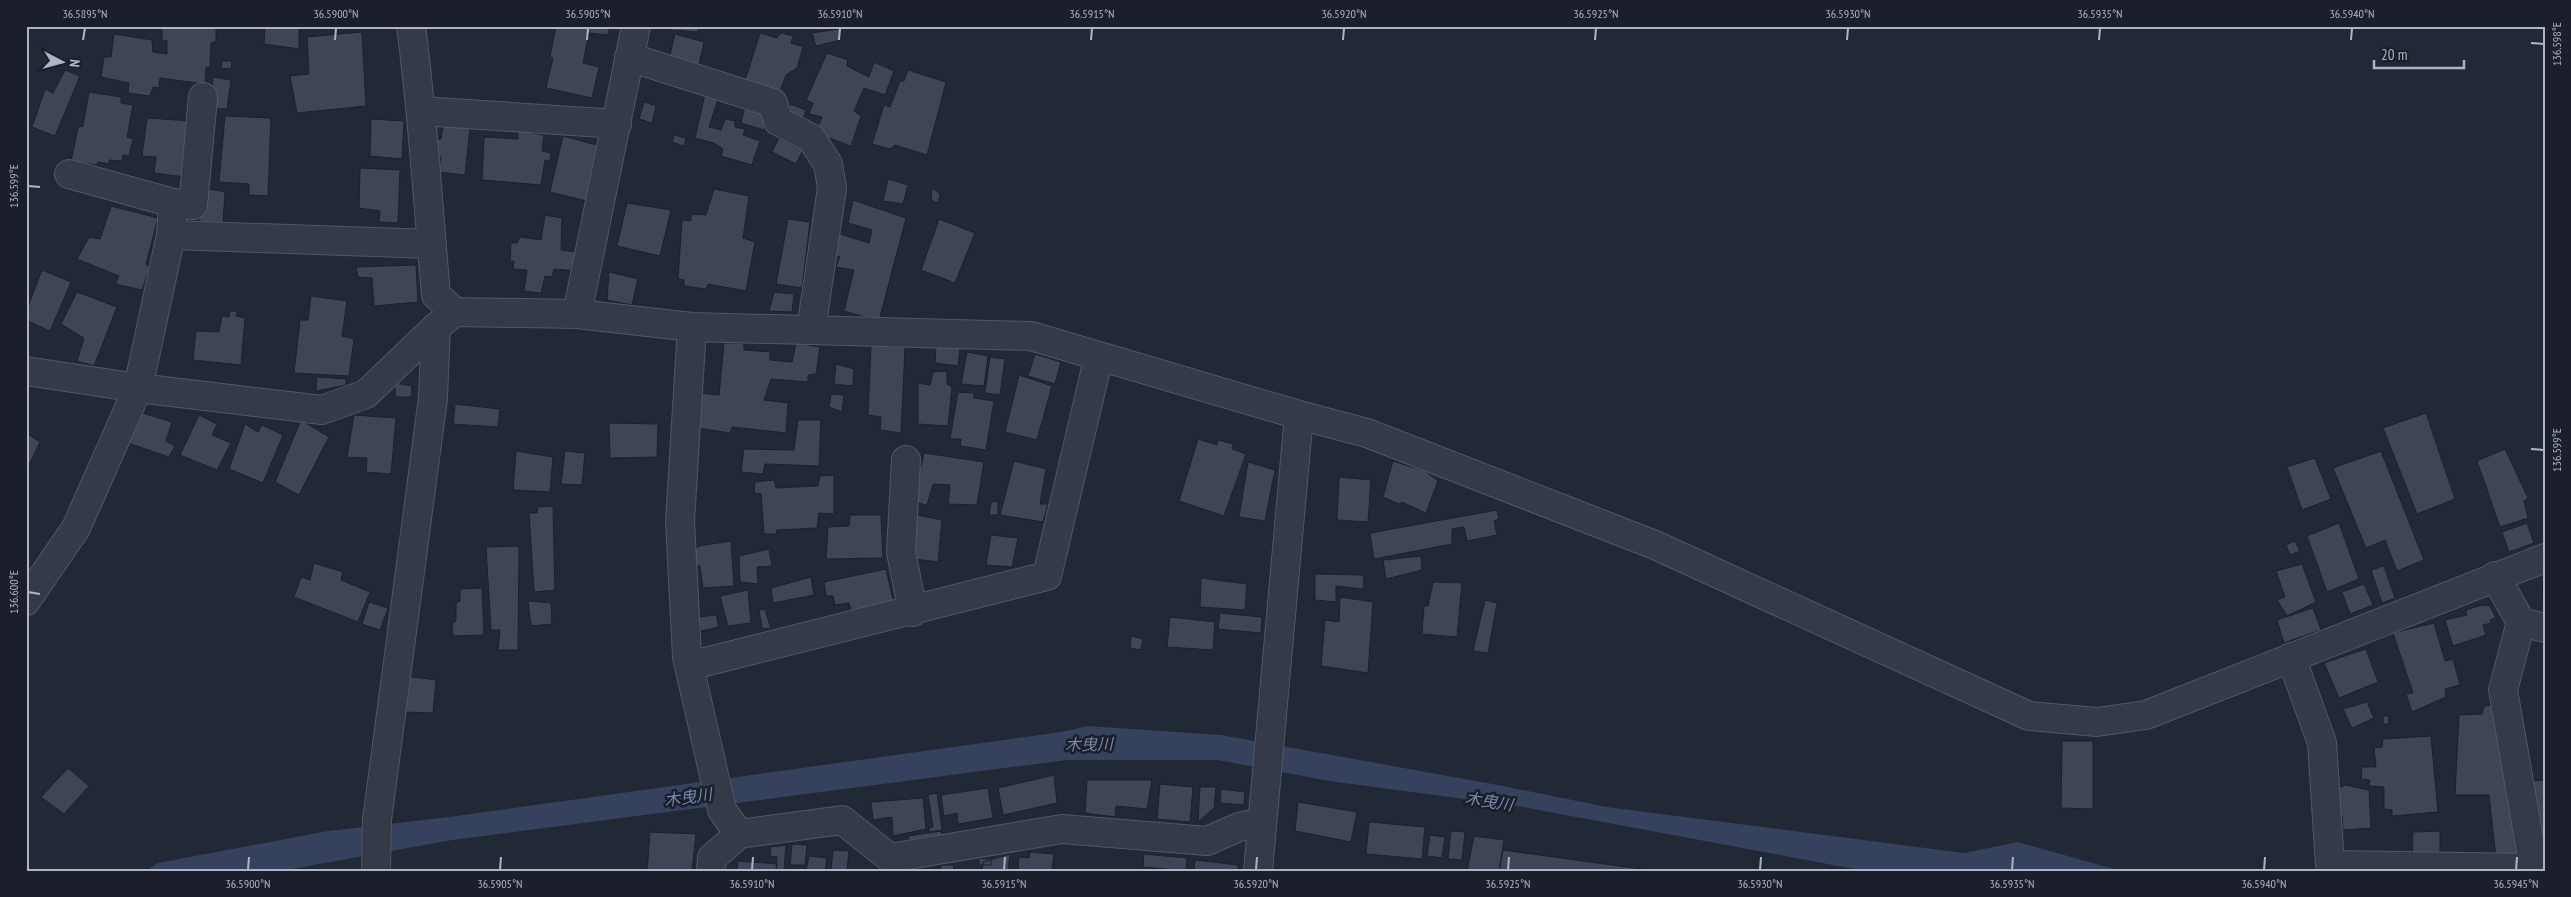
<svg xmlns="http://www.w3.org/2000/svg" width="2571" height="897" font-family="'PT Sans Narrow','Noto Sans JP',sans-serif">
	<rect width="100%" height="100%" fill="#212836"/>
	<!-- water -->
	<path fill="#35415d" d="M1088,726L1221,735L1498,785L1607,807L1964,853L2018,842L2121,871H1865L1517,806L1329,781L1218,760H1067L452,840L281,871H145L158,863L328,831L449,817L1061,732Z"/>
	<!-- building -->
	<path fill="#3d4556" stroke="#1b212d" d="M162,26H216V41L211,43L210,67L206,68L205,84L160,78L159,88L153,87L150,96L128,93L129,83L101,77L104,57H111L114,34L152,40L153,52L167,54V40L162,41Z
		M265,26H299V49L264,44Z
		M556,26H610L608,35L589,33L583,63L599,67L592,98L546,88L553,58L550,57Z
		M659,26H700L697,32L658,29Z
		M839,29L841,40L816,46L812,33Z
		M362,32L366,106L297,113L290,76L309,74L307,37Z
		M760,33L777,38L781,33L793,36L791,43L803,47L797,68L786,75L778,96L744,84Z
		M675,34L704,42L699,65L670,55Z
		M827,53L848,60L847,66L869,77L874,62L894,71L885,95L864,88L854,111L861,116L851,146L815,133L822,117L809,114L813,103L806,100Z
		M222,61H232L231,69L221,68Z
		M65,70L80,76L55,136L32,127L45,89L53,93Z
		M908,70L946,82L927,155L895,145L890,149L872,144L884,105L890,107L900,81H904Z
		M213,77L231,80L227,109L212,108Z
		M89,92L121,97V103L133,105L127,137L133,139L129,156L123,155L122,161L109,160V164L98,162L97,165L71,162L78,127L83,126Z
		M705,94L718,99L709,127L721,130L725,119L735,121V127L745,129L743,135L760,141L752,165L721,156L723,149L714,143L695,138Z
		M644,102L656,106L652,123L639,119Z
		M790,104L806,110L801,125L786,118Z
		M745,106L769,114L764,130L741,123Z
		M225,116L271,118L268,196L249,195V184L219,182Z
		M147,118L192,121L185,177L154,173L156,157L142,156Z
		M371,119L404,121L402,159L370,156Z
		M443,126L470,128L465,175L438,172L441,157H434L437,139H441Z
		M518,127H531V133L544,135L542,151L551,153L550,161L545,160L541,185L482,180L484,137L518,139Z
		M674,135L686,138L684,146L672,142Z
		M563,136L597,145L587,201L550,192Z
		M779,138L803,150L796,164L772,152Z
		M360,168L400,170L398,223L379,222L380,211L359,208Z
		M888,179L908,185L903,204L883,201Z
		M203,188L225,192L223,223L199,221Z
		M932,188L940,194L938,203L931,200Z
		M714,189L749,196L743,238L755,242L746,291L708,284L706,289L684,286V280L678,279L682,220L691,221V214L706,215Z
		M853,200L906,218L879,321L844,311L854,270L836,267L840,257L833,255L840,234L869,243L872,230L848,223Z
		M627,203L671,210L660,256L617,246Z
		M111,206L158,218L146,264L150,267L142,290L115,284L119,276L77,259L89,237L100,239Z
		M545,215L562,218L561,250L577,252L578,271L554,269L552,277L545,276L541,293L524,291L527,270L513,269L514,261L510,262L511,243H517L520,237L541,240Z
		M788,219L810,222L802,288L776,284Z
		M939,219L975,233L955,283L921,270Z
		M416,265L418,302L374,306L372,278L358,277L356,267Z
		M42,270L71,282L50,331L26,320V312Z
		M609,272L638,279L632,305L607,300Z
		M77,292L117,307L94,366L77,361L84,338L61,324Z
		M774,292L794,294L792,312L769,311Z
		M311,296L347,301L342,336L354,339L349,376L294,373L300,320H308Z
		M230,311H237L236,316L245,318L241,365L193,360L196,331L219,332L222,316L229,317Z
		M724,343H744V350L770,352V360L792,362L796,343L820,347L816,374L808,375V382L771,379L764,400L788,403L786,433L732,427L730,433L697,428L698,393L719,395Z
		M871,346L905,347L901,433L880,430L881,417L868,415Z
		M936,346L960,348L958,366L935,363Z
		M967,352L988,356L984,386L961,384Z
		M1035,354L1061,362L1055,384L1028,376Z
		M990,357L1005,359L1000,395L985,393Z
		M836,364L854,369L853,386L834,384Z
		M947,371V384L952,387L948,426L918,424V383L930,385L933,372Z
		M1019,375L1052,386L1037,440L1005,432Z
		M317,377L346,379V385L316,391Z
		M395,383L412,386L411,397H395Z
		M958,392L974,393V398L994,401L986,450L960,446L961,439H950Z
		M831,394L844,395L842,412L829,407Z
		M455,404L500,409L498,427L453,424Z
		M136,411L172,422L166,441L175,446L169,457L125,442Z
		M2426,413L2455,499L2417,514L2383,428Z
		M199,415L217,424L212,435L231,443L217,470L180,455Z
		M354,415L396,418L391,474L366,472L367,458L347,457Z
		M301,420L329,437L299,495L275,482Z
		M798,420H821L819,466L765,464L763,474L741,472L744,449L794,450Z
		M609,423L658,424L657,457L610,458Z
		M245,424L258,432L262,425L283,435L263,483L229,469Z
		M26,433L40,442L26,471Z
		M1198,439L1217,445L1218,440L1233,444L1232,449L1246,454L1224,516L1179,501Z
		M2505,449L2528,498L2524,501L2528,518L2500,527L2477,461Z
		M516,451L553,457L550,492L513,490Z
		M565,451L585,453L582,485L561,484Z
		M2381,451L2424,560L2397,571L2385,540L2366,548L2333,468Z
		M924,453L984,462L977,505L948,504L950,485L933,484L927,505L912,502L915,467H921Z
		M2315,458L2331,499L2302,510L2287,467Z
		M1014,461L1046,469L1040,504H1048L1043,522L1000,515Z
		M1393,461L1425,471L1438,481L1426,513L1402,502L1399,504L1383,497Z
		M1248,462L1275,470L1265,521L1239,517Z
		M834,475V514L819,513L817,528L777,530L776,534H764L761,494L754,493L755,482L774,480L776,488L818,486L820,476Z
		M1339,477L1371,480L1368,522L1337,520Z
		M998,501V515H989L991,502Z
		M553,506L555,590L534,592L529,513H537L538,507Z
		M1497,510L1499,519L1494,521L1497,535L1467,541L1464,527L1452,529V544L1374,559L1370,533Z
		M850,515H881L883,558L826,559L828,527L849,526Z
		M917,515L942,520L938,562L915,559Z
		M2339,523L2359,579L2327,592L2307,536Z
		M2527,523L2534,543L2509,552L2502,532Z
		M991,535L1018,538L1012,567L986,565Z
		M731,541L734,586L703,588L700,566H694V550L699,546Z
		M2295,541L2300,551L2290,555L2286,545Z
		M519,546L518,650H498L500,630H491L486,547Z
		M769,549L772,566L757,567L758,584L740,582L739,556Z
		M1421,556L1422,570L1386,579L1383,560Z
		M314,563L343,572L341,580L370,592L358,622L294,597L301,577L310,580Z
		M2302,564L2316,602L2287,616L2277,600L2285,597L2276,571Z
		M2384,566L2395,598L2382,603L2371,570Z
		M886,569L894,604L851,610L849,603L835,605L833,596H826L824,582Z
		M1315,574L1364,575L1363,589L1336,586V602L1315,600Z
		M2542,574H2545V598L2543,597Z
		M811,577L814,595L773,603L771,588Z
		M1201,578L1247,584L1245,610L1200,607Z
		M1433,582L1462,583L1457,637L1422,634L1424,606H1428Z
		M2364,584L2373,605L2350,614L2342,592Z
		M482,588L484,635L453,636L452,624L456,621V603L460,601V589Z
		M748,590L751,623L728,626L720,596Z
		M1340,597L1373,602L1368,673L1321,666L1325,620L1339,622Z
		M1485,600L1497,603L1488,653L1473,651Z
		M528,601L551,603L552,624L531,626Z
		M369,602L388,608L380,630L362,624Z
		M2482,605L2490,606L2496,618L2490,620L2491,623L2483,625L2486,635L2453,646L2445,620L2467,615L2466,610Z
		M2313,608L2321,630L2284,643L2277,620Z
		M765,609L771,629L762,628L759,610Z
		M1220,613L1262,617L1261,633L1218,629Z
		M716,615L719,627L701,631L698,617Z
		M1170,617L1215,622L1213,650L1167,647Z
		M2434,623L2445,661L2453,659L2460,685L2445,689L2446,697L2412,712L2406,694L2413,693L2393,633Z
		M1131,636L1143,639L1141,650L1130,648Z
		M2366,649L2378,682L2339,698L2324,663Z
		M405,676L436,680L433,713L404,712Z
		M2367,702L2374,718L2352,728L2343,709Z
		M2500,704L2526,859H2496L2489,795H2455L2459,715L2482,714L2484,706Z
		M2383,716H2389V724H2383Z
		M2431,736L2438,812L2392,816V810L2384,809V787L2369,786L2370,780L2361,779L2362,767H2376L2374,748L2382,747L2383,739Z
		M2062,741H2093V809L2061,808Z
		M68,768L89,786L64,814L41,797Z
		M1054,775L1057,803L1003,815L998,788Z
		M1087,780H1152L1147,809L1116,806L1115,817L1085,813Z
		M2544,780L2545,841L2541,842L2532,781Z
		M1160,784L1193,787L1190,822L1157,819Z
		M2346,785L2369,790L2371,828L2343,830L2342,816L2336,815L2335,789Z
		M1200,787H1216L1214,808L1198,822Z
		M988,788L993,818L958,824L957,813L944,816L941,795Z
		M1221,789L1245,792L1244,805L1220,803Z
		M937,793L942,830L929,832V828L933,827L928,795Z
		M923,798L926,829L893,836L892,817L873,820L871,802Z
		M1298,802L1357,812L1351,842L1295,831Z
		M1369,822L1425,827L1422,859L1366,854Z
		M941,831L942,835L909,840L908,836Z
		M1451,831L1465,832L1462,860L1448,859Z
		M2440,831V856L2412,855L2413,832Z
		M650,832L696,834L692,871H647Z
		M1430,835L1445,837L1442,858L1427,856Z
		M1474,836L1504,840L1499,871H1467Z
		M792,844L807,845L805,865H790Z
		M786,845L784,871H776L777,857L770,856L771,847Z
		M833,850L849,851L847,871H831Z
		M1503,850L1656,871H1499Z
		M1030,852L1054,854L1052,871H1018L1019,857L1029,858Z
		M1010,854L1008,871H982L983,862Z
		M1144,854L1187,858L1186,871L1143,867Z
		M809,856L827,858L825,871H806Z
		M979,858L991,859V865H979Z
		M1195,860L1238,865V871H1194Z
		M738,861L777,864L776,871H737Z
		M941,865H954L953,871H940Z"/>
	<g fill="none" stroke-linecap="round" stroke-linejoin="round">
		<!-- minor casing -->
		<g stroke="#515764" stroke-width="30">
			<path id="minor" d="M411,26C423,116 428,205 436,295L455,312
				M629,57L773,103L778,121L811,138L828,164L832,188L811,330
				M422,111L617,124
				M69,174L173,203L171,235L432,244
				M173,203L193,205L203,97
				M577,314L636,26
				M692,327L680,521L687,657L722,810L739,834
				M26,371L138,388L322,410L366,394L436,327L455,312L577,314L692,327L1031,336L1299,415L1367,433L1655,545L2029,716L2097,722L2146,715L2545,558
				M906,460L901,552L913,612
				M2495,576L2521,622L2545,628
				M26,601L76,528L138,388L171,235
				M2521,622L2503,690L2534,868L2544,871
				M2291,657L2322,743L2330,865L2534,868
				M689,666L1047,576L1099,356
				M376,871L377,820L433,398L436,327
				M711,871L712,858L739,834L842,820L890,858L1062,829L1207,841L1239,827L1262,822
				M1258,871L1299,415"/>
		</g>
		<!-- minor -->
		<use href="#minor" stroke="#343a47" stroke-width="28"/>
	</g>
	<!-- ticks -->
	<path fill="none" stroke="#aeb4c3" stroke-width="2" d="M83,40L85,28M335,40L336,28M587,40L588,28M839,40L840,28M1091,40L1092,28M1343,40L1344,28M1595,40L1596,28M1847,40L1848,28M2099,40L2100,28M2351,40L2352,28M2531,43L2544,44M28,186L40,187M2531,449L2544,450M28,592L40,594M248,870L249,857M500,870L501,857M752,870L753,857M1004,870L1005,857M1256,870L1257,857M1508,870L1509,857M1760,870L1761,857M2012,870L2013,857M2264,870L2265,857M2516,870L2517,857"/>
	<g text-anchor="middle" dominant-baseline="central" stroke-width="5" stroke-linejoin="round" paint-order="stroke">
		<!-- water labels -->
		<g font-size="16" font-style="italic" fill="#7788ab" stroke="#1a1f2b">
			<text transform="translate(1089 744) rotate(-1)">木曳川</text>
			<text transform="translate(688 797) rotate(-8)">木曳川</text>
			<text transform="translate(1489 801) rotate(9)">木曳川</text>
		</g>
	</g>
	<!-- border -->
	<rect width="2571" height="897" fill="none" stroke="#1a1f2b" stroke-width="55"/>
	<!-- north arrow -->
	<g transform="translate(62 62) rotate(96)" stroke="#1a1f2b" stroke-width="4" paint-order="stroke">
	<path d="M0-4L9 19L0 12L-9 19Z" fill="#aeb4c3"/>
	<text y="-8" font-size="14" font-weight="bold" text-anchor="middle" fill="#aeb4c3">N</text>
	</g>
	<!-- scale -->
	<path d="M2374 60v8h90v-8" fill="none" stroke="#aeb4c3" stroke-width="2.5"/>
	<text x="2381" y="60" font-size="15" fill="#aeb4c3" stroke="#1a1f2b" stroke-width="4" paint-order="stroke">20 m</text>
	<rect x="28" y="28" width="2516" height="842" fill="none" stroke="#aeb4c3" stroke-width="2"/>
	<g font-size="12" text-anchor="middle" fill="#aeb4c3">
		<text x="85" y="18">36.5895°N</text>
		<text x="336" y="18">36.5900°N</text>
		<text x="588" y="18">36.5905°N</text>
		<text x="840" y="18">36.5910°N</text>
		<text x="1092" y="18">36.5915°N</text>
		<text x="1344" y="18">36.5920°N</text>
		<text x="1596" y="18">36.5925°N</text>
		<text x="1848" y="18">36.5930°N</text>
		<text x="2100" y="18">36.5935°N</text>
		<text x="2352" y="18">36.5940°N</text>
		<text transform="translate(2557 44) rotate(-90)" y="4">136.598°E</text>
		<text transform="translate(14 186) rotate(-90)" y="4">136.599°E</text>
		<text transform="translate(2557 450) rotate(-90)" y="4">136.599°E</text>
		<text transform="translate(14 592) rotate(-90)" y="4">136.600°E</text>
		<text x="248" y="888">36.5900°N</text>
		<text x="500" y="888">36.5905°N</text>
		<text x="752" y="888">36.5910°N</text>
		<text x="1004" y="888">36.5915°N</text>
		<text x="1256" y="888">36.5920°N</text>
		<text x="1508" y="888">36.5925°N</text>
		<text x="1760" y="888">36.5930°N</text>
		<text x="2012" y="888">36.5935°N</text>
		<text x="2264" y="888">36.5940°N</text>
		<text x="2516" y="888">36.5945°N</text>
	</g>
</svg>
